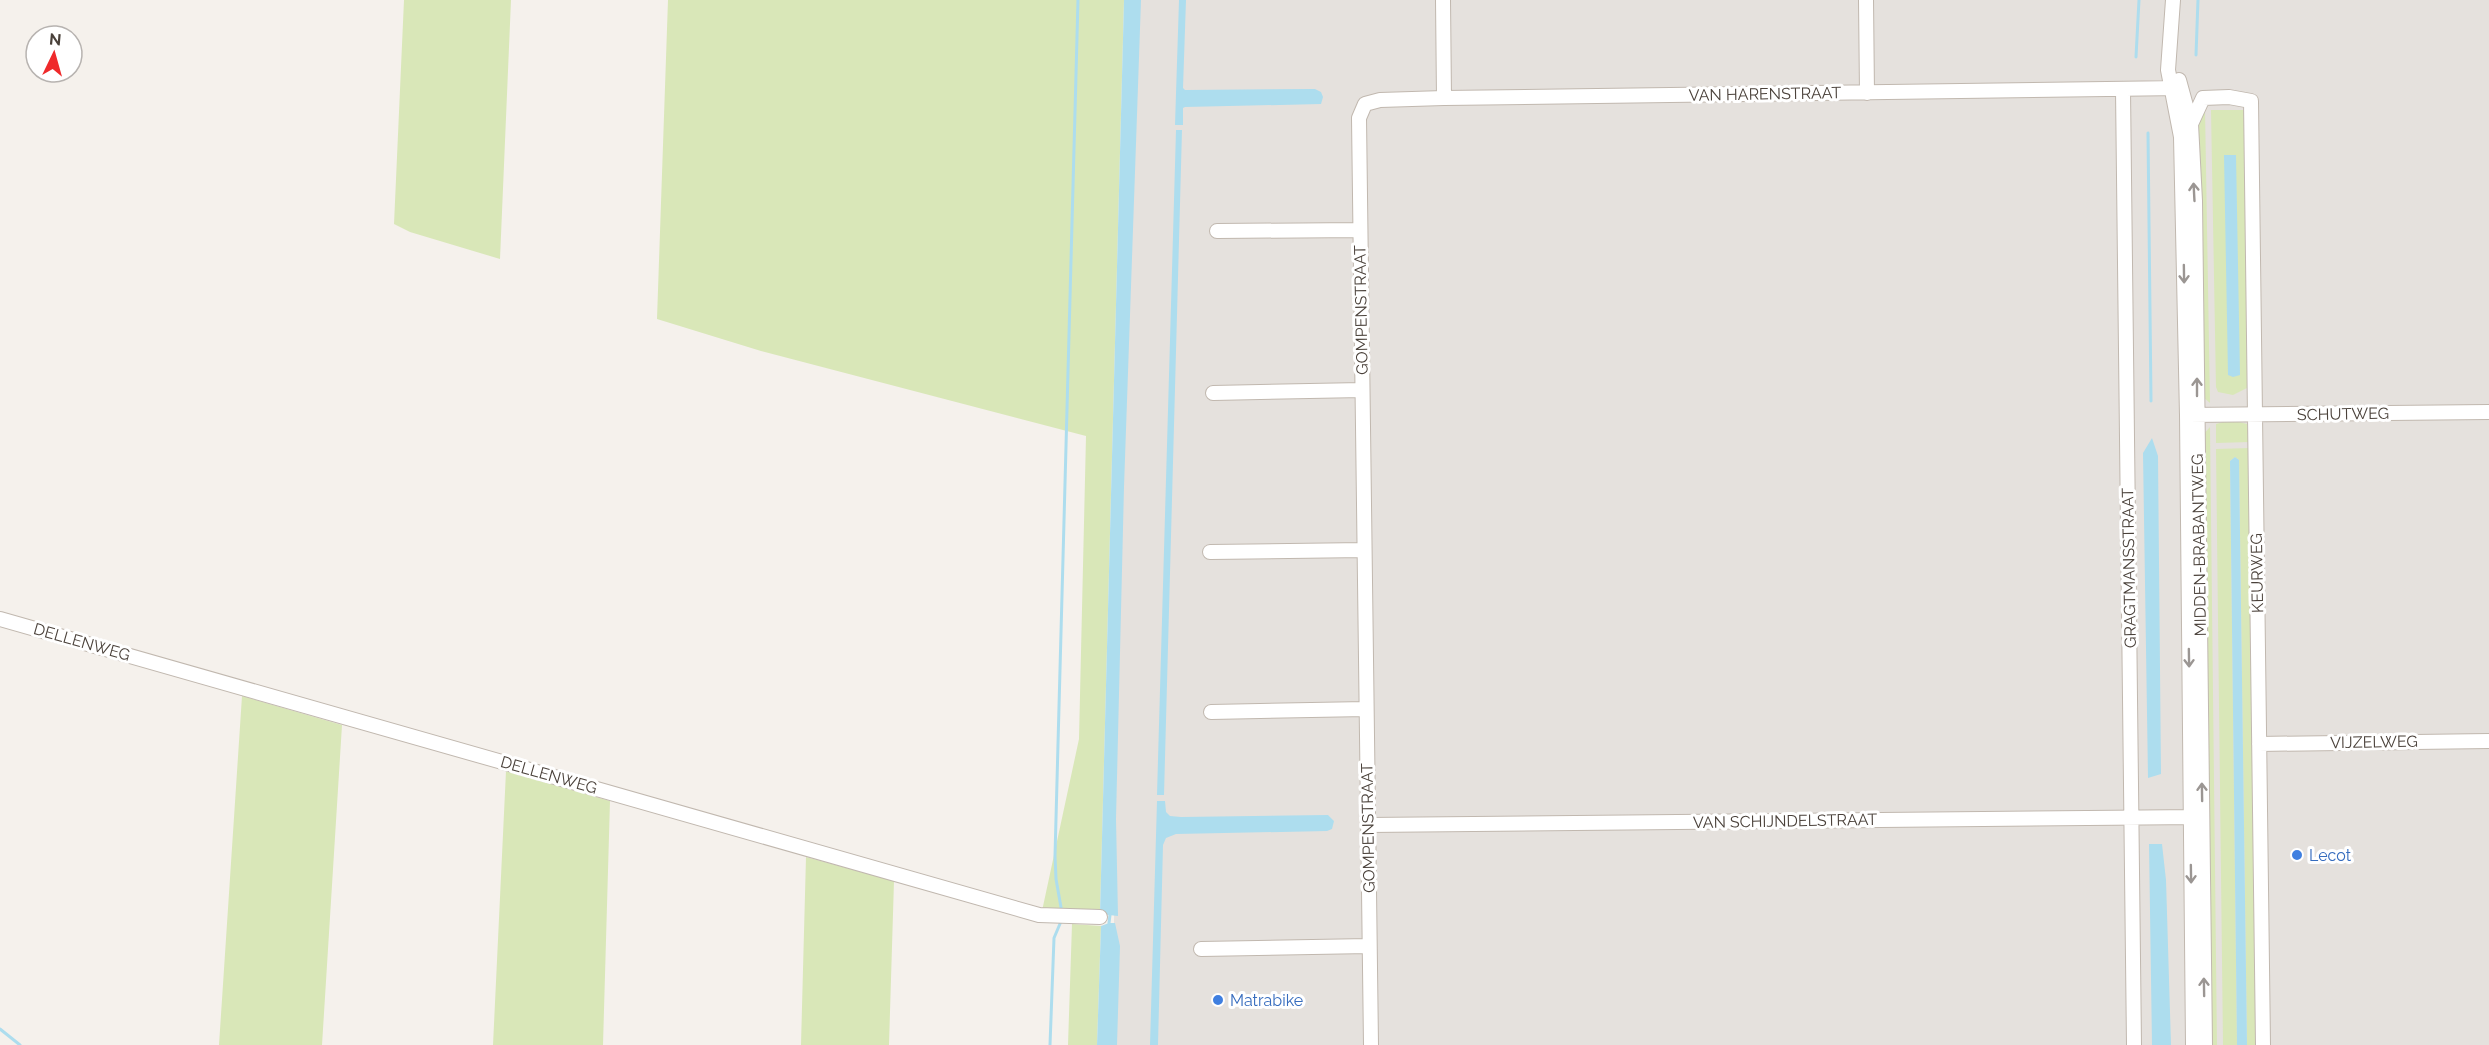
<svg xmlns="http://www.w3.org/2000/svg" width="2489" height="1045" font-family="Raleway,sans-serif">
	<rect width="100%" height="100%" fill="#f5f1ec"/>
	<!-- industrial -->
	<path fill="#e5e1dd" d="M1129,0H2489V1045H1112Z"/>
	<!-- green -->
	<path fill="#d9e7b8" d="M404,0H511L500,259L410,232L394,224Z
		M668,0H1124L1100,914L1042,911L1079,739L1086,436L761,351L657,319Z
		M2205,108L2210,403L2203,397L2196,116Z
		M2211,110H2247L2249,387L2233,395L2218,392L2216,387Z
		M2223,422H2239L2247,424L2250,442L2216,443V424Z
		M2210,427L2217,1045H2208L2201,437Z
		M2250,448L2257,1045H2247L2239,460L2235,457L2230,461L2237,1045H2223L2216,449Z
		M242,696L342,725L322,1045H219Z
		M506,771L610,801L603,1045H493Z
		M806,857L894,881L889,1045H801Z
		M1072,924L1101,926L1097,1045H1068Z"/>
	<!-- water -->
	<path fill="#adddee" d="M1124,0H1141L1124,487L1116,819L1118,916L1100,914Z
		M1179,0H1186L1183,88L1185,90L1315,89L1321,92L1323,97L1321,104L1185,107L1183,108V125H1175Z
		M1176,130H1182L1164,795H1157Z
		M2224,155H2236L2240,375L2233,377L2228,375Z
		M2152,438L2158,456L2161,774L2148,778L2143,453Z
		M2235,457L2239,460L2247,1045H2237L2230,461Z
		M1157,801H1165L1166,812L1170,816L1181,817L1328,815L1334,821L1332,829L1327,831L1176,834L1166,838L1163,845L1158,1045H1150Z
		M2149,844H2162L2166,880L2171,1045H2152Z
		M1109,923H1115L1120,946L1117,1045H1097L1101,926Z"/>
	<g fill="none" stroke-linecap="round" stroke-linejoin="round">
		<!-- stream -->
		<path stroke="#adddee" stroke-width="3" d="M2196,55L2198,0
			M2136,57L2139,0
			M2148,133L2151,401
			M1062,913L1056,879L1055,856L1078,0
			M1109,923L1110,915
			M0,1029L20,1045
			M1050,1045L1054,938L1062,919"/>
		<!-- minor casing -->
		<g stroke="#c1b8af" stroke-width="16">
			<path id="minor" d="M1443,0L1444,98
				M1866,0L1867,93
				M2173,0L2168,70L2181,137L2187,415L2193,1045
				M2179,80L2191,124L2195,201L2205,1045
				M2123,90L2134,1045
				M2191,124L2203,98L2229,97L2251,101L2263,1045
				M1217,231L1360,230
				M1213,393L1362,390
				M2189,415L2489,412
				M1210,552L1364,550
				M0,619L1039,915L1100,917
				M1211,712L1366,709
				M2259,744L2489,741
				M1368,825L2197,817
				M1201,949L1369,946
				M1371,1045L1359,118L1365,104L1380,100L1444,98L2181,88"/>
		</g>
		<!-- minor -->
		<use href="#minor" stroke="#fff" stroke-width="14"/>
	</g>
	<!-- one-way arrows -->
	<defs><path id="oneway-shaft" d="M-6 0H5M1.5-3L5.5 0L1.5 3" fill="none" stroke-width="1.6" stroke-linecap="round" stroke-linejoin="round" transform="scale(1.5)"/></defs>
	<g stroke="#9b9693">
		<use href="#oneway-shaft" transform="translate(2194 192) rotate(-93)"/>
		<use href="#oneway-shaft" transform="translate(2184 274) rotate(89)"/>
		<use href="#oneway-shaft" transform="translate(2197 387) rotate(-90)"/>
		<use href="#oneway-shaft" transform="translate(2189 658) rotate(89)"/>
		<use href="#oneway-shaft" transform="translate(2202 792) rotate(-91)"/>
		<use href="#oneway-shaft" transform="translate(2191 874) rotate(89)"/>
		<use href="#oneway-shaft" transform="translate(2204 987) rotate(-91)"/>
	</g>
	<!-- markers -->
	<g fill="#3f7fe0" stroke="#fff" stroke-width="2">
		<circle cx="2297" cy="855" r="6"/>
		<circle cx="1218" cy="1000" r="6"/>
	</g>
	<g text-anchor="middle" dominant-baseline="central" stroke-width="6" stroke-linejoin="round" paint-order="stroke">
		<!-- street labels -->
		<g font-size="16" fill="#4a413a" stroke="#fff">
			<text transform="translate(1765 94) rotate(-1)">VAN HARENSTRAAT</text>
			<text transform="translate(1361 310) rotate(-91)">GOMPENSTRAAT</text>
			<text transform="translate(2343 414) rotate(-1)">SCHUTWEG</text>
			<text transform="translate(2199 545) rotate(-91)">MIDDEN-BRABANTWEG</text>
			<text transform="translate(2129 568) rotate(-91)">GRAGTMANSSTRAAT</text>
			<text transform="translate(2257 573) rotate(-91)">KEURWEG</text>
			<text transform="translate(82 642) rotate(16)">DELLENWEG</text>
			<text transform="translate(2374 742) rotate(-1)">VIJZELWEG</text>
			<text transform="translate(549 775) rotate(16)">DELLENWEG</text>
			<text transform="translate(1785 821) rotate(-1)">VAN SCHIJNDELSTRAAT</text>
			<text transform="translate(1368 828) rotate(-91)">GOMPENSTRAAT</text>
		</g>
		<!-- shop labels -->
		<g font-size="16" fill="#366cbe" stroke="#fff" text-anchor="start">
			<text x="2309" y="855">Lecot</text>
			<text x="1230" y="1000">Matrabike</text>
		</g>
	</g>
	<!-- north arrow -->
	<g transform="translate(54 54) rotate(5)"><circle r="28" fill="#ffffff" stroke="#b7b3b0" stroke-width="1.5"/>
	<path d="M0-4.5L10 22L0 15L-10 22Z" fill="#ef2a2b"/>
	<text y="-9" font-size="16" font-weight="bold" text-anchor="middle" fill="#4a413a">N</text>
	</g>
</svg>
